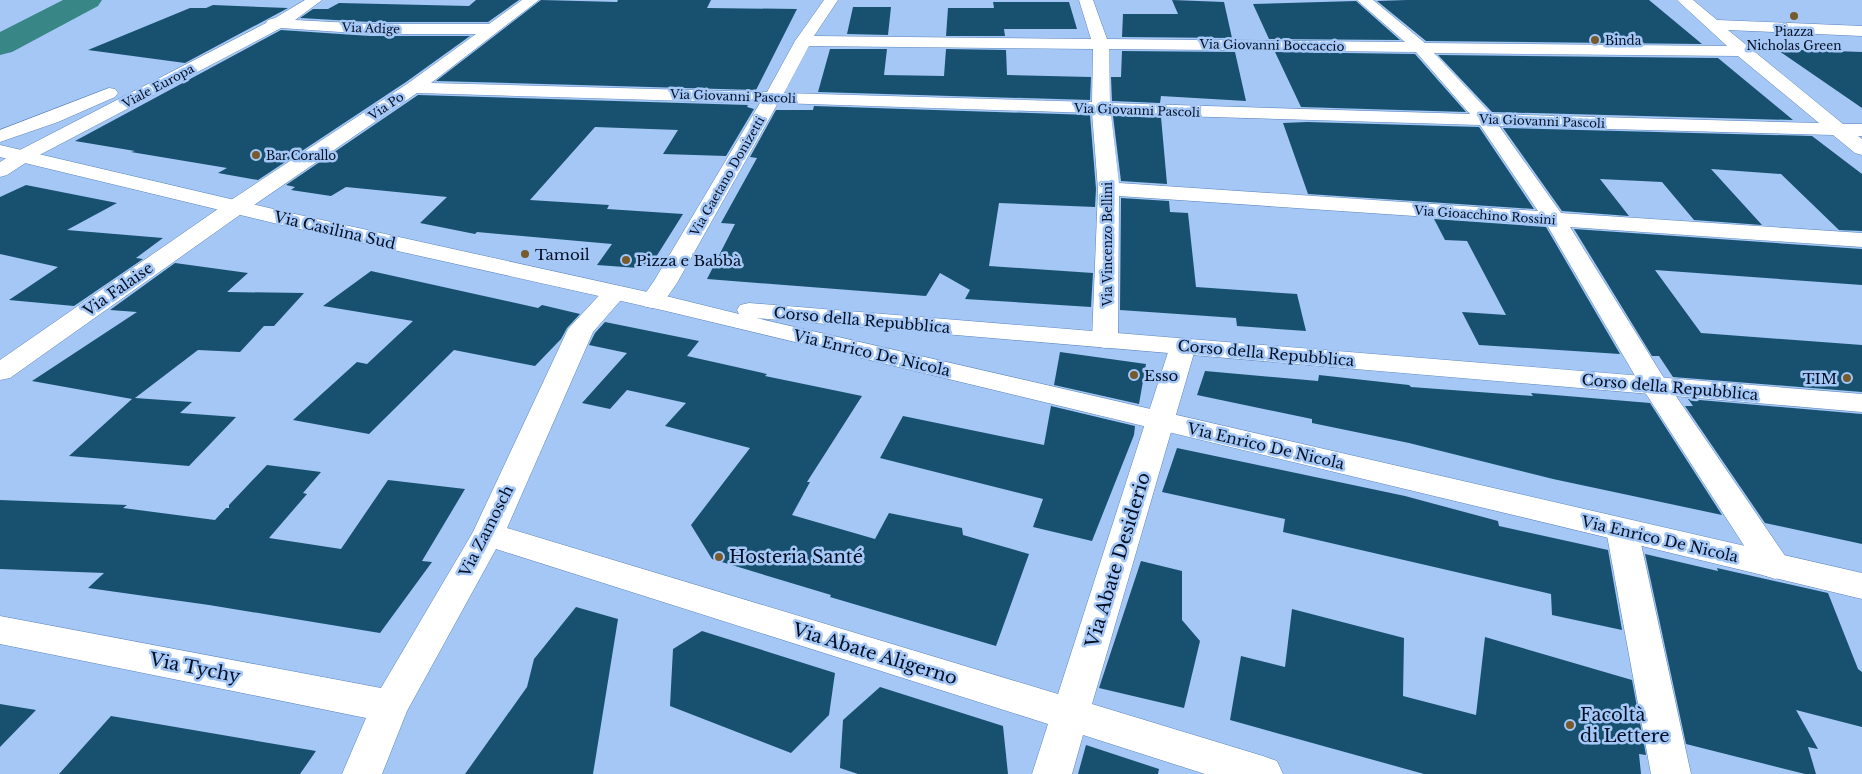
<svg xmlns="http://www.w3.org/2000/svg" width="1862" height="774" font-family="'Libre Baskerville',serif">
	<rect width="100%" height="100%" fill="#a4c7f6"/>
	<g fill="none" stroke-linecap="round" stroke-linejoin="round">
		<!-- river -->
		<path fill="#398687" fill-rule="evenodd" d="M63,0H102L98,6L12,52L0,55V32Z"/>
	</g>
	<!-- building -->
	<path fill="#18516f" d="M476,0H519L488,22H370L300,18L313,9H328L339,3L469,6Z
		M541,0L617,2L618,0H711L707,8L797,9L756,90L436,81Z
		M1172,0L1224,2L1232,38L1122,37L1123,14H1178Z
		M1407,0H1649L1702,44L1426,41L1377,1Z
		M1356,1L1400,40L1269,39L1253,4Z
		M993,2H1069L1077,29H1004L1005,36H946L948,8H994Z
		M213,5L288,8L185,63L88,50L190,8H206Z
		M853,7H891L888,35L847,34Z
		M281,30L370,36H470L406,82L258,180L218,173L227,168L131,152L135,151L75,141Z
		M830,49H887L884,75L944,76L946,49L1006,50L1007,75L1091,77L1090,100L818,92Z
		M1776,49L1862,52V108Z
		M1122,51L1235,52L1246,101L1161,96L1160,103L1112,101L1111,77H1121Z
		M1275,52L1415,54L1466,112L1301,107Z
		M1438,55L1718,58L1793,120L1492,112Z
		M418,95L748,105L747,107L754,109L726,156L663,154L678,130L595,127L530,200L609,205L607,209L683,214L651,265L638,268L597,265L612,244L477,232L475,234L420,223L447,197L346,187L331,196L291,190L295,187L286,185Z
		M814,106L1090,115L1096,189L1095,207L999,203L989,266L1093,273L1091,307L965,299L970,290L940,273L926,296L707,279L735,224L721,223L757,158L750,157L776,110H813Z
		M1113,116L1161,117L1167,184L1121,181Z
		M1307,122L1479,127L1534,209L1308,194L1283,123Z
		M1503,128L1812,136L1862,174V231L1839,230L1781,174L1711,169L1762,225L1694,220L1662,182L1600,179L1629,216L1562,211Z
		M26,185L117,203L67,230L163,238L136,258L143,259L74,306L9,300L58,267L0,254V197Z
		M1121,198L1169,201L1170,212L1188,213L1196,287L1297,294L1306,331L1237,326L1236,318L1120,310Z
		M1434,219L1546,227L1620,354L1479,345L1462,312L1506,315L1467,241L1445,240Z
		M1574,229L1862,249V285L1655,270L1701,333L1862,345V392L1673,377L1659,356H1652Z
		M175,263L248,273L227,292L304,293L274,326H264L240,352L198,350L135,398L192,402L180,413L236,417L189,466L69,456L132,399L32,381L137,312L110,310Z
		M371,271L538,308L542,305L580,314L567,328L561,339L535,366L454,350L369,434L293,420L357,362L367,364L413,321L323,306Z
		M605,322L699,341L687,356L767,374L765,376L862,396L807,482H810L792,515L875,539L889,513L962,528L963,535L1029,554L996,646L830,597L831,595L712,559L691,525L750,448L665,426L686,403L627,390L610,409L582,403L627,353L589,345L595,333Z
		M1060,352L1146,364L1139,404L1054,385Z
		M1205,371L1318,381L1319,375L1409,385L1411,387L1533,396L1531,393L1650,403L1722,515L1553,479L1409,443L1312,423V419L1197,395Z
		M1688,399L1862,414V544L1765,523L1685,406H1693Z
		M1051,406L1135,426L1134,435L1092,541L1033,527L1043,499L880,458L903,416L1044,445Z
		M1177,448L1405,496L1498,521L1499,526L1608,550L1622,630L1552,615L1551,594L1283,532L1285,519L1162,492Z
		M267,465L321,472L303,493L307,494L269,538L341,549L388,480L465,489L422,561L432,562L380,633L209,605L88,588L104,573L0,569V500L127,505L123,508L215,520L226,508H229V505Z
		M1645,554L1718,571L1717,568L1828,593L1858,669L1862,672V727L1796,710L1818,749L1808,747L1816,774H1805L1686,744Z
		M1141,561L1182,571V620L1200,641L1184,708L1099,688Z
		M576,607L618,619L593,774H465L527,687L534,659Z
		M1292,609L1404,638L1403,696L1476,715L1485,637L1632,680L1646,755L1639,754L1641,774H1424L1230,720L1241,656L1285,667Z
		M702,631L835,673L829,715L791,753L670,706L673,649Z
		M880,687L1003,726L1008,774H858L840,768L843,720Z
		M0,704L36,710L0,747Z
		M111,716L316,751L300,774H59Z
		M1086,745L1159,769L1158,774H1078Z"/>
	<g fill="none" stroke-linecap="round" stroke-linejoin="round">
		<!-- minor casing -->
		<g stroke="#5c85bc" stroke-width="1">
			<path id="minor" d="M305,0H322L295,20L370,24H489L522,0H539L431,83L767,92L795,41L824,0H838L814,36L1091,39L1079,0H1093L1107,39L1405,42L1357,0H1373L1425,43L1727,46L1677,0H1693L1717,20L1862,26V36L1728,30L1843,124H1862V136H1858L1862,139V155L1855,153L1833,135L1499,126L1561,213L1862,233V247L1570,227L1667,383L1792,566L1787,575L1775,579L1763,575L1641,386L1547,225L1119,196L1118,340L1114,346L1105,348L1096,346L1092,340L1098,189L1092,113L778,103L677,283L661,306L652,308L643,306L640,301L654,281L760,103L417,93L244,212L10,378L0,380V360L228,202L407,84L476,34H370L281,28L30,160L7,175L0,177V162L16,152L266,23L268,20L275,18ZM809,46L1093,49L1092,102L784,93ZM1109,49L1416,52L1470,114L1110,103ZM1434,53L1738,56L1819,123L1491,114ZM1111,114L1480,125L1538,211L1119,183Z
				M109,88L115,89L118,93L115,97L58,122L0,142V130Z
				M615,286L624,288L627,293L593,332L507,528L1058,694L1170,346L1174,340L1183,338L1192,340L1196,346L1092,704L1263,756L1277,761L1283,774H1205L1083,735L1072,774H1032L1048,724L496,549L407,711L382,774H342L366,718L0,644V616L381,688L473,532L568,329L606,288Z
				M1622,518L1633,522L1638,530L1691,774H1651L1606,530L1611,522Z"/>
		</g>
		<!-- major casing -->
		<g stroke="#5c85bc" stroke-width="1">
			<path id="major" d="M0,145L286,212L670,297L739,314L737,310L740,305L749,303L1862,394V412L756,318L1862,573V599L666,311L286,226L0,157Z"/>
		</g>
		<!-- minor -->
		<use href="#minor" fill="#fff" fill-rule="evenodd"/>
		<!-- major -->
		<use href="#major" fill="#fff" fill-rule="evenodd"/>
	</g>
	<!-- markers -->
	<g fill="#775a2e" stroke="#a4c7f6" stroke-width="2">
		<circle cx="1794" cy="16" r="5"/>
		<circle cx="1595" cy="40" r="5"/>
		<circle cx="256" cy="155" r="5"/>
		<circle cx="525" cy="254" r="5"/>
		<circle cx="626" cy="260" r="5"/>
		<circle cx="1134" cy="375" r="5"/>
		<circle cx="1847" cy="378" r="5"/>
		<circle cx="719" cy="557" r="5"/>
		<circle cx="1570" cy="725" r="5"/>
	</g>
	<g text-anchor="middle" dominant-baseline="central" stroke-width="5" stroke-linejoin="round" paint-order="stroke">
		<!-- far-street labels -->
		<g font-size="12" fill="#020f24" stroke="#a4c7f6">
			<text transform="translate(371 28) rotate(2)">Via Adige</text>
			<text transform="translate(1272 45) rotate(1)">Via Giovanni Boccaccio</text>
			<text transform="translate(158 86) rotate(-28)">Viale Europa</text>
			<text transform="translate(733 96) rotate(2)">Via Giovanni Pascoli</text>
			<text transform="translate(386 106) rotate(-34)">Via Po</text>
			<text transform="translate(1137 110) rotate(2)">Via Giovanni Pascoli</text>
			<text transform="translate(1542 121) rotate(2)">Via Giovanni Pascoli</text>
			<text transform="translate(727 176) rotate(-60)">Via Gaetano Donizetti</text>
			<text transform="translate(1485 215) rotate(4)">Via Gioacchino Rossini</text>
			<text transform="translate(1107 244) rotate(-90)">Via Vincenzo Bellini</text>
		</g>
		<!-- far-poi labels -->
		<g font-size="12" fill="#020f24" stroke="#a4c7f6" text-anchor="start">
			<text x="1794" y="31" text-anchor="middle">Piazza<tspan x="1794" dy="14">Nicholas Green</tspan></text>
			<text x="1605" y="40">Binda</text>
			<text x="266" y="155">Bar Corallo</text>
		</g>
		<!-- street labels -->
		<g font-size="15" fill="#020f24" stroke="#a4c7f6">
			<text transform="translate(335 230) rotate(13)">Via Casilina Sud</text>
			<text transform="translate(118 289) rotate(-35)">Via Falaise</text>
			<text transform="translate(862 320) rotate(5)">Corso della Repubblica</text>
			<text transform="translate(872 353) rotate(13)">Via Enrico De Nicola</text>
			<text transform="translate(1266 353) rotate(5)">Corso della Repubblica</text>
			<text transform="translate(1670 387) rotate(5)">Corso della Repubblica</text>
			<text transform="translate(1266 446) rotate(13)">Via Enrico De Nicola</text>
			<text transform="translate(486 531) rotate(-63)">Via Zamosch</text>
			<text transform="translate(1660 539) rotate(13)">Via Enrico De Nicola</text>
		</g>
		<!-- poi labels -->
		<g font-size="15" fill="#020f24" stroke="#a4c7f6" text-anchor="start">
			<text x="535" y="254">Tamoil</text>
			<text x="636" y="260">Pizza e Babbà</text>
			<text x="1144" y="375">Esso</text>
			<text x="1837" y="378" text-anchor="end">TIM</text>
		</g>
		<!-- near-poi labels -->
		<g font-size="18" fill="#020f24" stroke="#a4c7f6" text-anchor="start">
			<text x="729" y="557">Hosteria Santé</text>
			<text x="1580" y="715">Facoltà<tspan x="1580" dy="21">di Lettere</tspan></text>
		</g>
		<!-- near-street labels -->
		<g font-size="18" fill="#020f24" stroke="#a4c7f6">
			<text transform="translate(1118 560) rotate(-73)">Via Abate Desiderio</text>
			<text transform="translate(875 654) rotate(17)">Via Abate Aligerno</text>
			<text transform="translate(195 668) rotate(11)">Via Tychy</text>
		</g>
	</g>
</svg>
